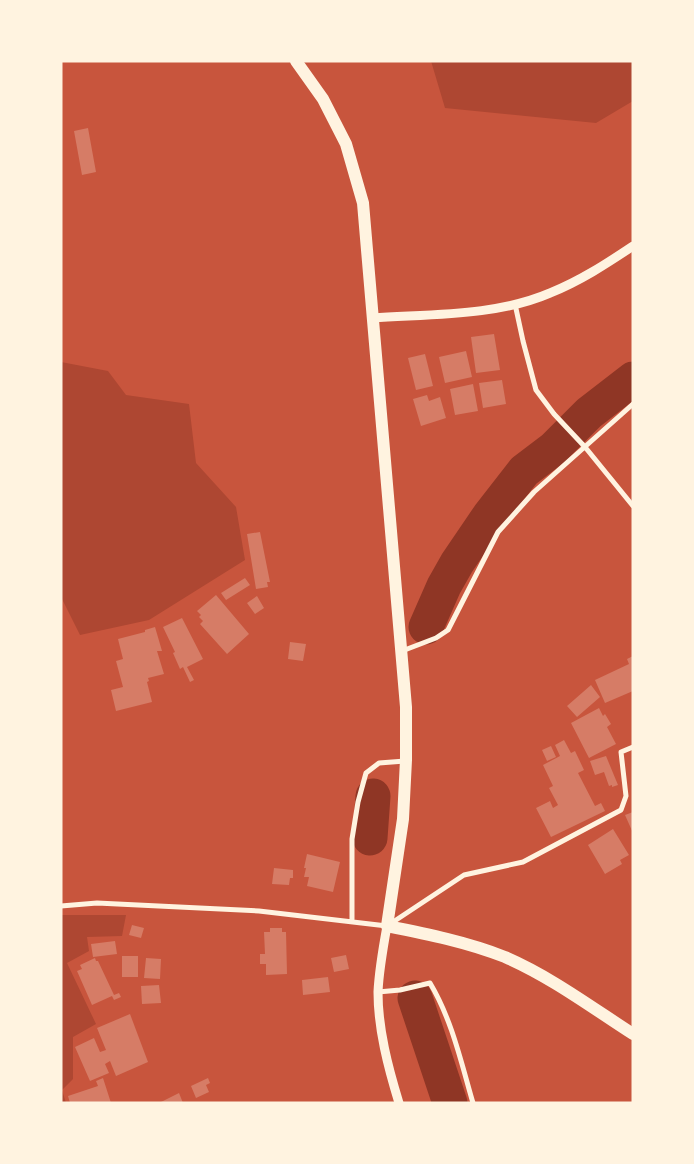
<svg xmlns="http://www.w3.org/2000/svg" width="694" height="1164" font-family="'IBM Plex Serif',serif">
	<rect width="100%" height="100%" fill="#c8553d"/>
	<!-- green -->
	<path fill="#ae4732" d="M431,61H633V101L596,123L445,108Z
		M61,362L108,371L126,395L189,404L196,463L236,507L245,560L149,620L80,635L61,597Z
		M61,915H126L122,936L87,937L89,951L67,963L96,1024L73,1037V1079L62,1090L66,1103H61Z"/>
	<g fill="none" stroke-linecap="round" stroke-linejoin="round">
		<!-- river -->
		<path stroke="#8f3625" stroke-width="35" d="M426,627L444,586L457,563L489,516L524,471L553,449L589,413L633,379
			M370,838L373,796
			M415,998L450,1103"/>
	</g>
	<!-- building -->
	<path fill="#d67c66" d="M88,128L96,172L82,175L74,131Z
		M494,334L500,370L476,373L471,337Z
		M466,351L472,377L445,383L439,357Z
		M425,354L433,386L416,390L408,358Z
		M502,380L506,404L483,408L479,383Z
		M473,384L478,411L455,415L450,389Z
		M427,395L429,401L440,397L446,418L421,426L413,399Z
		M260,532L270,582H267L268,587L256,589L247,534Z
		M245,578L250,585L226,600L221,593Z
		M216,595L249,634L227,654L200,624L203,621L199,617L201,615L197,611Z
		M257,596L264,608L255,614L247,603Z
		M182,618L203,659L187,667L194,680L190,682L183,667L180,669L173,653L175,652L163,627Z
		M155,627L162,651H157L164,674L148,678L149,681L147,682L152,702L116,711L111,690L123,687L116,661L123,659L118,639L145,632V630Z
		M290,642L306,644L303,661L288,659Z
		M633,656V691L605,703L595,680L629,664L627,659Z
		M591,685L600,697L577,717L567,706Z
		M599,708L603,716L605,714L611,724L607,727L616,744L589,758L571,723Z
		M564,740L571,753L575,751L584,770L578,773L595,806L601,803L605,811L551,837L536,808L550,801L553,808L558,805L549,788L553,786L543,765L560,756L555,745Z
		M551,746L556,757L547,761L542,750Z
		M606,756L618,785L612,787V785L609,786L604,772L595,775L590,761Z
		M633,812V833L625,815Z
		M613,829L629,855L620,860L622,864L605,874L588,845Z
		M307,854L340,862L333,892L307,886L309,877H304L306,868H304Z
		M274,868L293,870V878H290L289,885L272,884Z
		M132,925L144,928L141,938L129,935Z
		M270,928H282V932H286L287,974L266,975V964H260V954H265L264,932H270Z
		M115,941L117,954L93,957L91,944Z
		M346,955L349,969L334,972L331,958Z
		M122,956H138V977H122Z
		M95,958L96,961H98L114,995L119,993L121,997L114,1000L112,996L92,1005L77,971L82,969L80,965Z
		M146,958L161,959L160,979L144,978Z
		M328,977L330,992L303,995L302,980Z
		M159,985L161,1003L142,1004L141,986Z
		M130,1014L148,1062L116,1076L110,1061L105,1064L109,1073L90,1081L75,1047L94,1038L100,1052L106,1050L97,1028Z
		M103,1078L111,1103H70L68,1096L98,1086L96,1081Z
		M208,1078L210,1083L206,1085L209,1092L196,1098L191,1086Z
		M179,1093L183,1103H159Z"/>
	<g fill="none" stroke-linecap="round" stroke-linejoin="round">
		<!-- minor -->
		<path stroke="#fff3e0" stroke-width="5" d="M515,304L523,341L536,390L554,414L585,447L633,506
			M402,651L436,638L448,630L498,532L534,492L633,404
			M61,906L97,903L259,911L387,926L464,875L523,862L621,810L626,796L621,752L633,747
			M352,922V839L358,802L366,773L379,763L405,761
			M378,992L400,990L430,983C452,1020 461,1062 473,1103"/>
		<!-- tertiary -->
		<path stroke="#fff3e0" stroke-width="9" d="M373,318C431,314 497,316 550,293C580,281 606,264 633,246
			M387,926C383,948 379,970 378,992C378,1029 388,1067 399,1103"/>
		<!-- primary -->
		<path stroke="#fff3e0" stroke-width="12" d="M296,61L323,99L346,144L363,203L406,707V760L403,819L387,926C427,934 467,942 505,957C551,977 591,1007 633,1034"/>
	</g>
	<!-- border -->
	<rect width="694" height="1164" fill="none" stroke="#fff3e0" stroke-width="125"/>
</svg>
